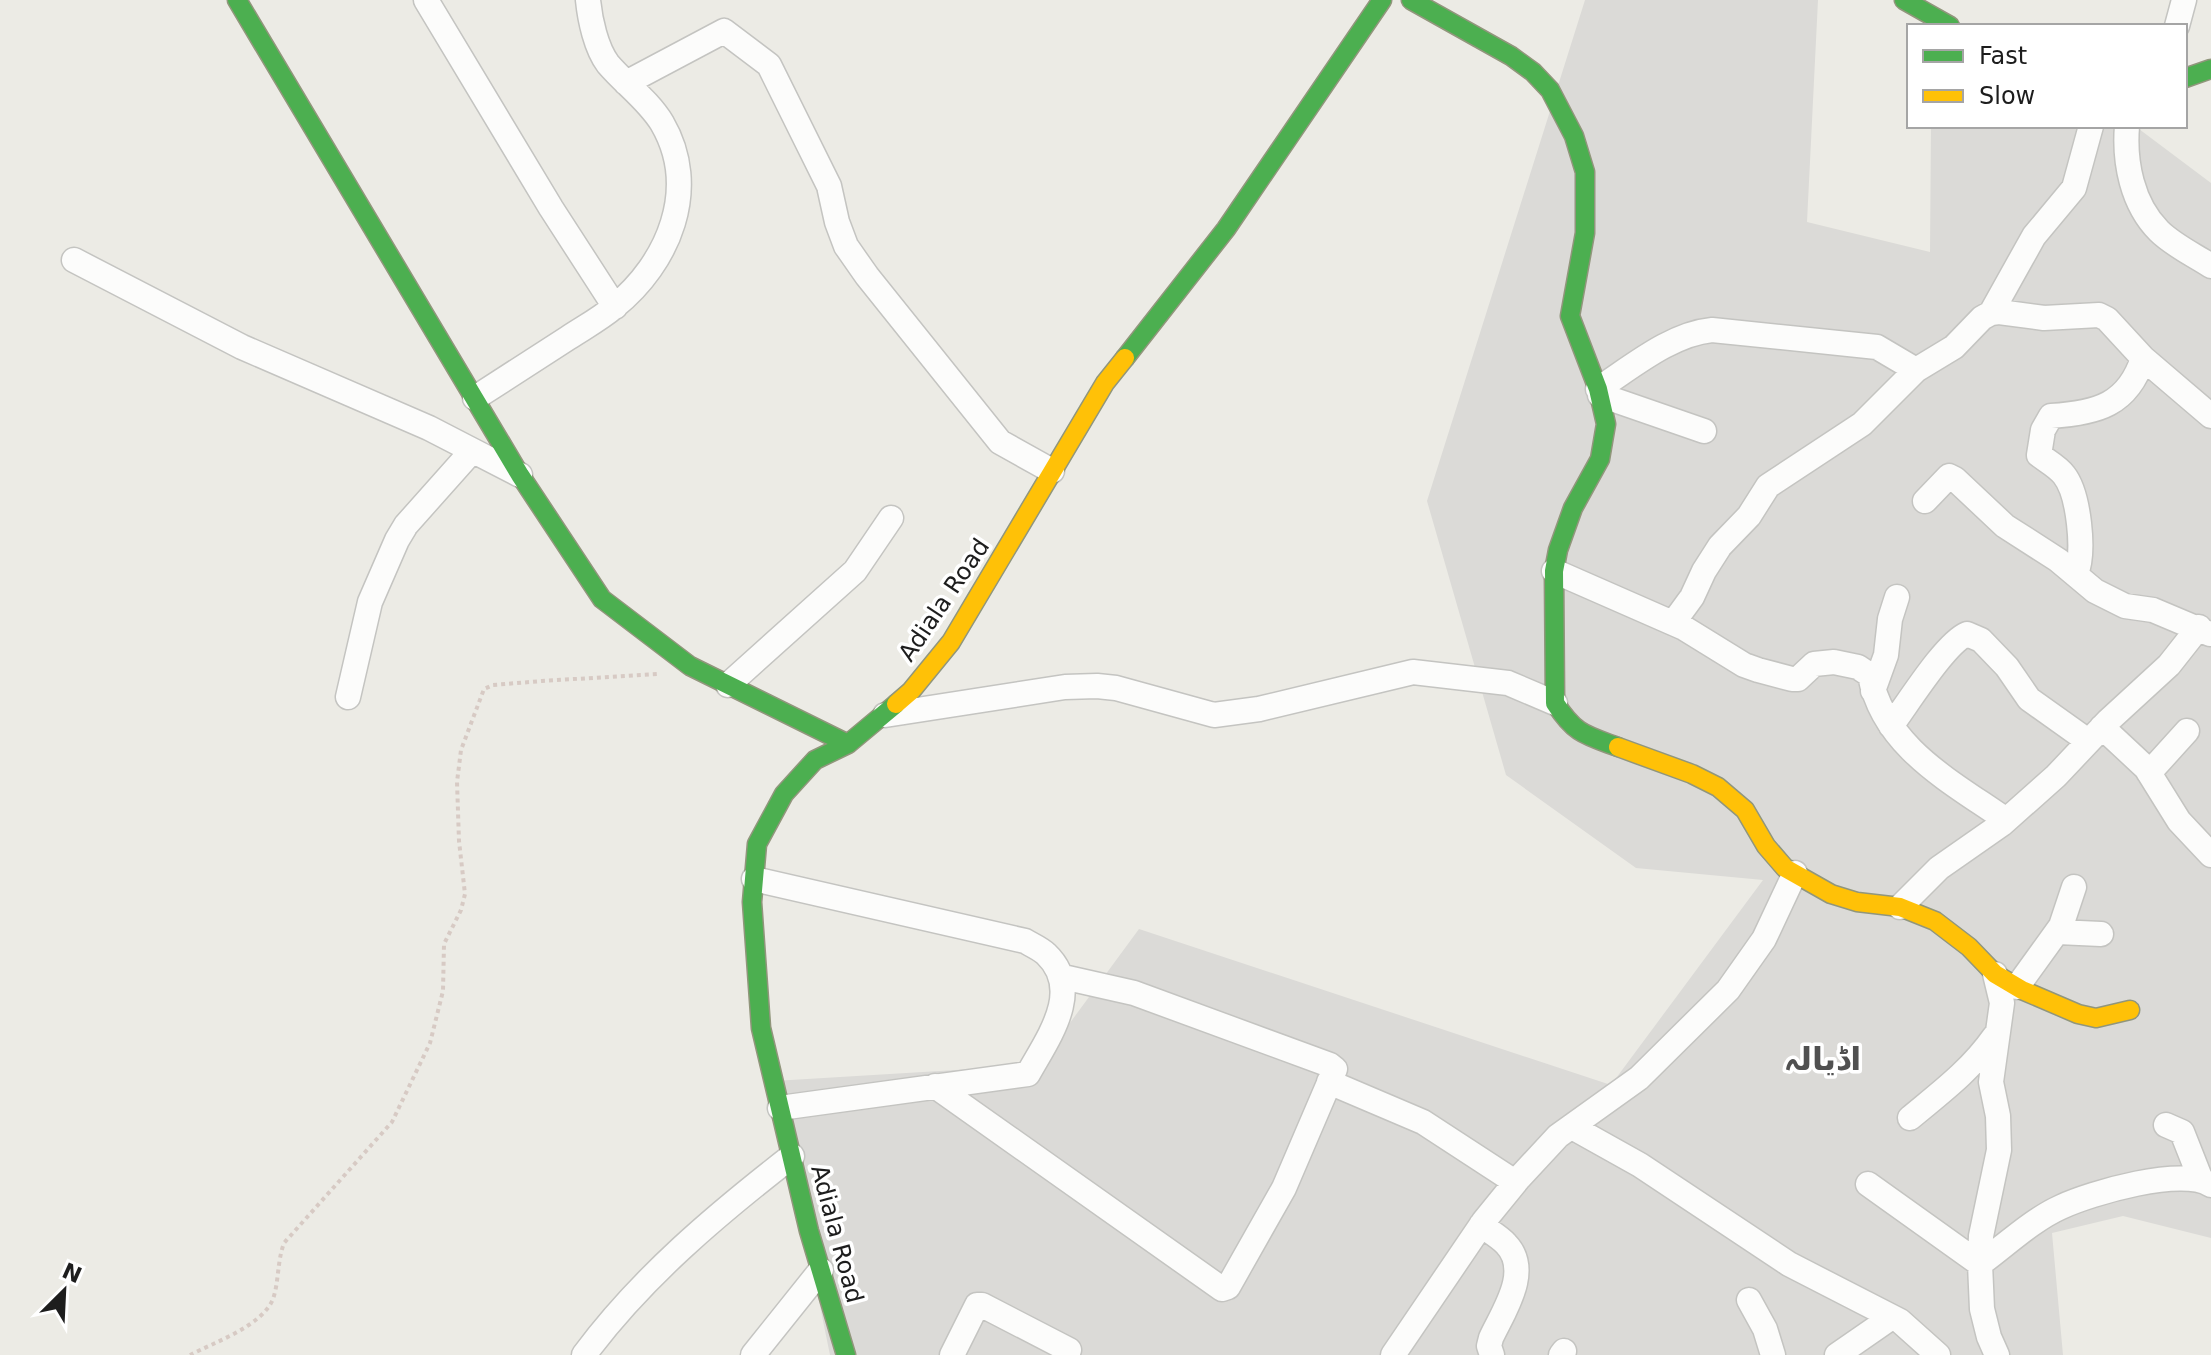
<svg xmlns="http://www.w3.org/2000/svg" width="2211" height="1355" font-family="'DejaVu Sans',Vazirmatn,sans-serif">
	<rect width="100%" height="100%" fill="#ecebe5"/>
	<!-- residential -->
	<path fill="#dbdad7" d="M1585,0H1818L1807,222L1930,252L1931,126H2135L2211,183V1238L2123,1216L2052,1233L2063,1355H830L774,1081L1039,1065L1139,929L1611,1085L1763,880L1636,868L1506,775L1427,501Z"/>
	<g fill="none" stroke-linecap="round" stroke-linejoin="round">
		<!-- street casing -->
		<g stroke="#c4c4c1" stroke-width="27">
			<path id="street" d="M426,0L551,208L615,307
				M2177,26L2184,0
				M626,83L724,31L769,65L829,186L837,222L846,246L867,276L1000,442L1052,471
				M2127,126C2124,162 2132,204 2159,231C2173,245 2194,255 2211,266
				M74,260L242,347L429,428L520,475
				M1991,313L2034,236L2074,188L2091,126
				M1598,389C1632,367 1671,334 1712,330L1877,347L1916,370
				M1600,395L1704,431
				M475,398C506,378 537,358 568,338C583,328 600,319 614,307C669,263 700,188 662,123C648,100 625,84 608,64C596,48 590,20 588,0
				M1925,501L1949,476L1955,479L2005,526L2058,560L2095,591L2125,606L2153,610L2210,634
				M1554,571L1684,628L1744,665L1758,670L1792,679H1798L1814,664L1834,662L1858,667L1870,675C1883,747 1952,782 2006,820
				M2076,574C2085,552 2079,494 2064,475C2058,467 2047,461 2039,455L2043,430L2051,416C2097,413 2128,405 2143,358
				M1673,623L1692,597L1704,571L1720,546L1749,516L1768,486L1862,424L1916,370L1954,347L1982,318L1991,313L1999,312L2044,318L2099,315L2107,319L2143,358L2211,416
				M728,685L855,571L891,518
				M1873,691L1886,655L1890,619L1897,597
				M348,697L370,602L397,540L406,525L471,452
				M885,715L1065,687L1097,686L1116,688L1214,715L1259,709L1413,672L1508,683L1555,703
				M1891,726C1907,705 1945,643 1967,634L1981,640L2007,667L2029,699L2088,741
				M2102,727L2146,768L2179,821L2211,855
				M2149,773L2187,731
				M754,879L1025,941C1032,945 1041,949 1046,954C1084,990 1048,1038 1028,1074L780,1108
				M1900,907L1939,868L2002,824L2056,776L2108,721L2169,665L2199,627
				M2058,932L2101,934
				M1995,974L2002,1003L1991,1082L1998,1116L1999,1150L1981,1236L1980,1264L1982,1309L1989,1337L1997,1355
				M2017,987L2061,926L2074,887
				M1329,1082L1423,1122L1515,1182
				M935,1086L1222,1289L1228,1287L1284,1188L1335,1069L1330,1065L1134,993L1063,977
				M1910,1118C1940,1093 1971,1070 1994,1037
				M2166,1125L2182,1132L2201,1180
				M1572,1127L1640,1165L1789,1264L1900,1321L1938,1355
				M1868,1184L1980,1264C2006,1245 2032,1220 2061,1207C2091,1193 2183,1166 2211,1185
				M1481,1225C1489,1231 1500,1237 1506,1244C1532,1271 1503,1312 1491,1338L1489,1346L1492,1355
				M1749,1300L1765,1329L1773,1355
				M584,1355C641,1278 716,1215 792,1156
				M753,1355L821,1270
				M952,1355L977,1305H982L1069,1350
				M1393,1355L1484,1221L1519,1178L1558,1136L1639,1078L1728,990L1764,939L1795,873
				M1561,1355L1564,1351
				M1837,1355L1892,1317"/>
		</g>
		<!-- fast casing -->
		<g stroke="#91967c" stroke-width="21">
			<path id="fast" d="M237,0L520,475L602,599L690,666L848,744
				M1411,0L1511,56L1533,72L1550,90L1574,136L1585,172V233L1570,316L1598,389L1606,424L1600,459L1573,508L1558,550L1554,571L1555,703C1575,734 1585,735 1618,747
				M1904,0L1950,26
				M2185,78L2211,69
				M1125,358L1226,229L1382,0
				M846,1355L809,1231L761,1028L752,902L757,844L784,794L815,760L848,744L896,704"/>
		</g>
		<!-- slow casing -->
		<g stroke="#91967c" stroke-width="21">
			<path id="slow" d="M896,704L911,691L951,642L1105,383L1125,358
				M1618,747L1692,774L1718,787L1745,810L1766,846L1785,868L1831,894L1857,902L1900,907L1935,921L1969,947L1995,974L2022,990L2078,1014L2096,1018L2130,1010"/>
		</g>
		<!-- path -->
		<path stroke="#d7cac4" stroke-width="4" stroke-dasharray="4 4" stroke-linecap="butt" d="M190,1355C215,1342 262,1326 273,1299C279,1282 277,1262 284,1243L392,1122L430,1043L443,991L444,944L461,910L465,894L459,841L457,782L461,750L484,689L493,685L542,681L657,674"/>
		<!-- street -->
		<use href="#street" stroke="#fcfcfb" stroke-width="24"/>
		<!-- fast -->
		<use href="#fast" stroke="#4caf50" stroke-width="18"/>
		<!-- slow -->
		<use href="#slow" stroke="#ffc107" stroke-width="18"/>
	</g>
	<g text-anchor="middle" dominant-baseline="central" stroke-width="7" stroke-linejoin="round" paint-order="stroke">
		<!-- street labels -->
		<g font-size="24" fill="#1d1d1d" stroke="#fff">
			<text transform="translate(944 600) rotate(-56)">Adiala Road</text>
			<text transform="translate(837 1234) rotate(75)">Adiala Road</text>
		</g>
		<!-- district labels -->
		<g font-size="32" font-weight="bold" fill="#505050" stroke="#fff">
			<text x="1823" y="1059">اڈیالہ</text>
		</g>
	</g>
	<!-- legend -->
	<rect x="1907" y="24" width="280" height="104" fill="#ffffff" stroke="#a5a5a5" stroke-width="2"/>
	<rect x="1923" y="50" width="40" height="12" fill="#4caf50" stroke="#a5a5a5" stroke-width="2"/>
	<text x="1979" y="64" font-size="24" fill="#1d1d1d">Fast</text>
	<rect x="1923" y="90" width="40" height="12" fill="#ffc107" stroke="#a5a5a5" stroke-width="2"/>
	<text x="1979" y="104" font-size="24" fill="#1d1d1d">Slow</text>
	<!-- north arrow -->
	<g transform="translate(64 1291) rotate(24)" stroke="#ffffff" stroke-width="6" paint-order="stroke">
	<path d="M0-6L14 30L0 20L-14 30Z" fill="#1d1d1d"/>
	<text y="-12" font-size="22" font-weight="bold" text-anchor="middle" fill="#1d1d1d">N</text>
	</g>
</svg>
